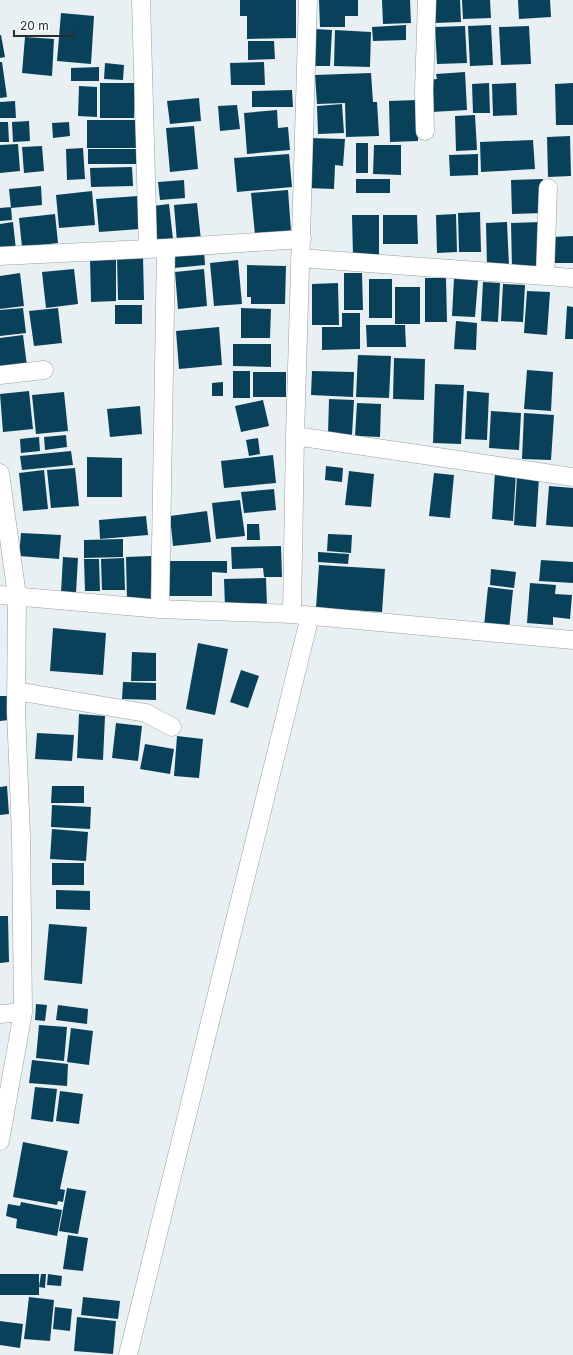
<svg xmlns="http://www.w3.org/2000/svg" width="573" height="1355" font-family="Inter,sans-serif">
	<rect width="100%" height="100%" fill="#e8f0f3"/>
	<!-- building -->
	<path fill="#09415b" d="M240,0H296V38L247,39V16H240Z
		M319,0H358V16H345V27H320Z
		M382,0H410L411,23L383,24Z
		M433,0H460L461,22L434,23Z
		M462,0H490L491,18L463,19Z
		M518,0H550L551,17L519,19Z
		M61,13L94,16L91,64L57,61Z
		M406,25V40L373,41L372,27Z
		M491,25L493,65L470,66L468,26Z
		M465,26L467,63L437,64L435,27Z
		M529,26L531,64L501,65L499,27Z
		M315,29L332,30L330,66H313Z
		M335,30L371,32L370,67L334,66Z
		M0,35H1L5,57L0,58Z
		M25,37L54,39L52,76L22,73Z
		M248,41H274L275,59L248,60Z
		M0,62H2L7,97L0,98Z
		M264,62L265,85H231L230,63Z
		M105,63L124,65L123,80L104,79Z
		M99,67V81H71V68Z
		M465,72L467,110L431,112L429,80L437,79L436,74Z
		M371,73L373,102H377L379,136L346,137L345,103L317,104L315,75Z
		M100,83H135L134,118H100Z
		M489,83L490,113H473L472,84Z
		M516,83L517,115L493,116L492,84Z
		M573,83V125H556L555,84Z
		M79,86L97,87V117L78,116Z
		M292,90L293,107H252V91Z
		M199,98L201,121L170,124L167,101Z
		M417,100L418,141L390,142L389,101Z
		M15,101L16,118H0V102Z
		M342,104L344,133L318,134L317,106Z
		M237,105L240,129L220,131L218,106Z
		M277,110L278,128L288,127L290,150L247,154L244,113Z
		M475,115L477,150L456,151L455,116Z
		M87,120H143V148H87Z
		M29,121L30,141L13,142L12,122Z
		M0,122H8L9,142H0Z
		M69,122L70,136L53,138L52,123Z
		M194,126L198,169L170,172L166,128Z
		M570,136L571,176L548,177L547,137Z
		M308,138L345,139L343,166L335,165L334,189L306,188Z
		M533,140L535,169L481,172L480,142Z
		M356,143H368V173H356Z
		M18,144L20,171L0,173V145Z
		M374,145H401V175L373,174Z
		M42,146L44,171L24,173L22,147Z
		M83,148L85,179L67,180L66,149Z
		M88,149H142V164H88Z
		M289,154L292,187L237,192L234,158Z
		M478,154V175L450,176L449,155Z
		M132,167L133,186L91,187L90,168Z
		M356,179H390V193H356Z
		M543,179L544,213L512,214L511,180Z
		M184,180L185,198L160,200L158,182Z
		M41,186L42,205L11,208L9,189Z
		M288,190L291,231L255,235L251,193Z
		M92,191L95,225L59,228L56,195Z
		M138,196L140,229L99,232L96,199Z
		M197,203L201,240L177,242L174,205Z
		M169,204L173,239L156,240L153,206Z
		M11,207L12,220L0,221V208Z
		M480,212L481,252H459L458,213Z
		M55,214L58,243L22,247L19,218Z
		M456,214L457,252L437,253L436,215Z
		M352,215H379V257H353Z
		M383,215H417L418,244H383Z
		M13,222L16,250L0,252V224Z
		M507,222L509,266L487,267L486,223Z
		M541,222L543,266L512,267L511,223Z
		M573,236V263H552L551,237Z
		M204,250L205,265L174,268L172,253Z
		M117,256H143L144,300H118Z
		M116,257V301L91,302L90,258Z
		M238,260L242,304L214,306L210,263Z
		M247,265L286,266L285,304H251V297H247Z
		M74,269L78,304L46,308L42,272Z
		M204,269L207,306L178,309L175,272Z
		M20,273L24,306L0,309V276Z
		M344,273H362L363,310H344Z
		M425,278H446L447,322H425Z
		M454,278L478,280L475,317L452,316Z
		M369,279H392V318H369Z
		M483,282L500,283L498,322L481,321Z
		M338,283L339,325H312V284Z
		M503,284L525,285L523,322L501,321Z
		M395,287H420V324H395Z
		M527,291L550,292L547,335L524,333Z
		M115,305H142V324H115Z
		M567,306L573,307V339H565Z
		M23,308L26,333L0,336V310Z
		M58,308L62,343L34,346L29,311Z
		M241,308L271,309L270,338H241Z
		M342,313H360V349L322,350V327H342Z
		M456,321L477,323L476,350L454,349Z
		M366,325H405L406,347H367Z
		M219,327L222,365L179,369L176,331Z
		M23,335L27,366L0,369V338Z
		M233,344H271V367L233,366Z
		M358,355L391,356L389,398L356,397Z
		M394,358L425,359L424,400L393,399Z
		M527,370L553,372L551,411L524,409Z
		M233,371H250V398H233Z
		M312,371L354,372L353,397L311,395Z
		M253,372H286V397H253Z
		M223,382V396H212V383Z
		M435,384L464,385L461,444L433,443Z
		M29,391L33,429L3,432L0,394Z
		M467,391L489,393L487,440L465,439Z
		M64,392L68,431L36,434L32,395Z
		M329,399L354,400L352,435L328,434Z
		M263,400L269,426L241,432L235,406Z
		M357,403L381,404L380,437L355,436Z
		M140,406L142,434L110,437L107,409Z
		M491,411L521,413L519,450L489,448Z
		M524,413L554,415L551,460L522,459Z
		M66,435L67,447L45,450L44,437Z
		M39,437L40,451L21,453L20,439Z
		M258,438L260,454L249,456L246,440Z
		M71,451L73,465L22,470L20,456Z
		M273,455L276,483L224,488L221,461Z
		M87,457L122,458V497H87Z
		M326,466L343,468L342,482L325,480Z
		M75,468L79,506L51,508L47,470Z
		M44,470L48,509L23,511L19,473Z
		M349,471L374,474L371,507L345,505Z
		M495,472L516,473L513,521L492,519Z
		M434,473L454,475L450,518L429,516Z
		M517,476L539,477L536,527L514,525Z
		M549,486L573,488V527L546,525Z
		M274,489L276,510L244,513L241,492Z
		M240,500L245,536L216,539L212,503Z
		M207,511L211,542L173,546L170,516Z
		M146,516L148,535L100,539L99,520Z
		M247,524H259L260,540H247Z
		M21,533L61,535L59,559L19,556Z
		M328,534L352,535L351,553L327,551Z
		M123,539V557L84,558V540Z
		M281,546L282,577H264L263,568L232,569L231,547Z
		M318,552L349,554L348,564L318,562Z
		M151,556L152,600L127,601L126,557Z
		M63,557L78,558L76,593L61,592Z
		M124,558L125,590H102L101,559Z
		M84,559H99L100,591H85Z
		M541,560L573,562V583L539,581Z
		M163,561H227V573L212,572V596H163Z
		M319,565L385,569L382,612L316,608Z
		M491,569L516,572L514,588L490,585Z
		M266,578L267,606L225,607L224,579Z
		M530,583L556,585L555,594L572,595L570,619L553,617V625L527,623Z
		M488,587L513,590L509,629L484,626Z
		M53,628L106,633L103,675L50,671Z
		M198,643L228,649L215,715L186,709Z
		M132,652L156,653V681H131Z
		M241,670L259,676L248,708L230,702Z
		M123,682L156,683V700L122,699Z
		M0,696H8L9,720L0,721Z
		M79,714L105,716L103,760L77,758Z
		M116,723L142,726L138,761L112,758Z
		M37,733L74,735L72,761L35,759Z
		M177,736L203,739L199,778L174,776Z
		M145,744L174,749L170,774L140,769Z
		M7,786L9,814L0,815V787Z
		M52,786H84V803H51Z
		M52,805L91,807L90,829L51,827Z
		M52,829L88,832L86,861L50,859Z
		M52,863H84V885H52Z
		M56,890L90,891V910L56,909Z
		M0,916H8L9,962L0,963Z
		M49,924L87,927L82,984L44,980Z
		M36,1004L47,1005L45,1021L35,1020Z
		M58,1005L88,1009L87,1024L56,1020Z
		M39,1025L67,1027L64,1061L36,1058Z
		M71,1028L93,1031L89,1065L67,1062Z
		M32,1060L68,1064L67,1086L29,1083Z
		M35,1087L57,1089L53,1122L31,1119Z
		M60,1091L83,1094L79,1124L56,1121Z
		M23,1142L68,1151L60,1189L65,1190L63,1202L58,1201L57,1205L13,1197Z
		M67,1188L86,1191L78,1234L59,1231Z
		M21,1202L62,1210L57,1236L16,1228L17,1219L6,1216L8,1204L20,1206Z
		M68,1235L88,1238L83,1271L63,1269Z
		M0,1274H39V1295H0Z
		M41,1274H46L45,1288L39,1287Z
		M48,1274L62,1276L61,1286L47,1285Z
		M29,1297L54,1300L50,1341L24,1339Z
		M83,1297L120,1301L118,1319L81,1315Z
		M55,1307L72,1309L70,1331L53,1329Z
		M77,1317L116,1321L113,1354L74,1351Z
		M0,1321L23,1324L20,1348L0,1345Z"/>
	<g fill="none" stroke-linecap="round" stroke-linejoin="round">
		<!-- minor casing -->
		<g stroke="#979fa1" stroke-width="19">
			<path id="minor" d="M141,0L148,249
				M425,131L424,90L427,0
				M0,256L166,248L302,239
				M300,258L573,278
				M545,276L548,188
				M0,375L44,370
				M295,436L573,477
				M0,473L17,596L16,711L21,835L23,1012L0,1141
				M0,595L160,609L292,614L573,640
				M160,609L166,248
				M292,614L295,436L308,0
				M16,691L146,713L172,727
				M0,1014L23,1012
				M128,1355L310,616"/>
		</g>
		<!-- minor -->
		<use href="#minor" stroke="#fff" stroke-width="18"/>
	</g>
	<!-- scale -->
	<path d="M14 30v6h60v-6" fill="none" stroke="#2a2d2e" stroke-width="2"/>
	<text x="20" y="30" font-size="12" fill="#2a2d2e" stroke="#f6fdff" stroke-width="3" paint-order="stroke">20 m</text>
</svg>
